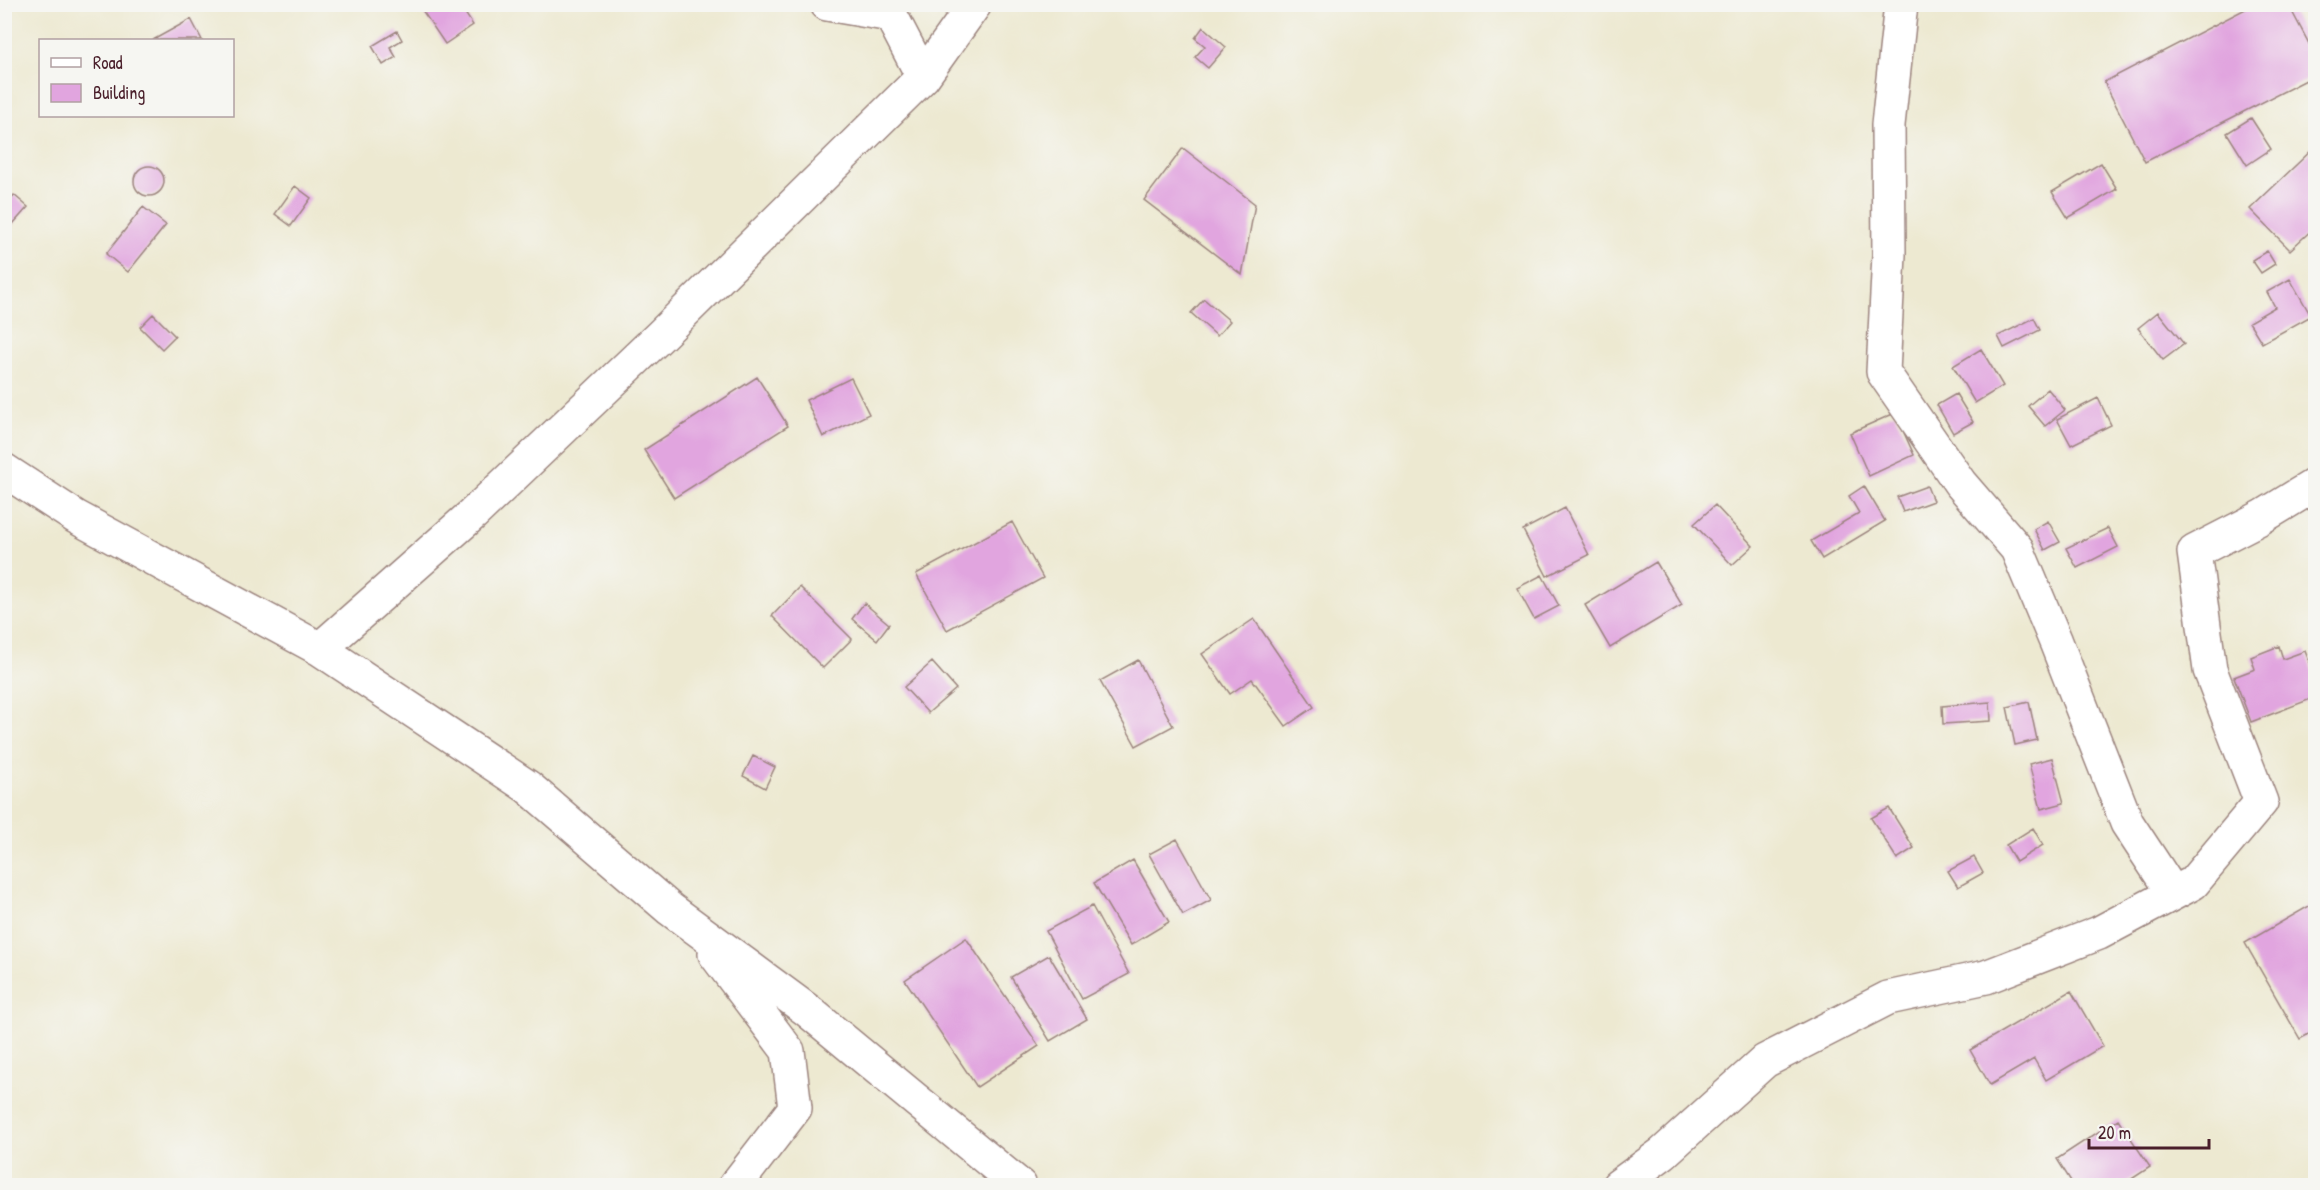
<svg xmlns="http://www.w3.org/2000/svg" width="2320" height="1190" font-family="'Patrick Hand',sans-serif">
	<rect width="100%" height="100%" fill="#f6f6f2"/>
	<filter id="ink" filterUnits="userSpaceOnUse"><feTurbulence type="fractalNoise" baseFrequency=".0167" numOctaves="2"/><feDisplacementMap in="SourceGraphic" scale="12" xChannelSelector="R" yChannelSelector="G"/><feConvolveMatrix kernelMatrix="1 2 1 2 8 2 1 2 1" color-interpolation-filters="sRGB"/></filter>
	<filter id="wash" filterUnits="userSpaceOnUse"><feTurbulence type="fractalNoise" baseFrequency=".008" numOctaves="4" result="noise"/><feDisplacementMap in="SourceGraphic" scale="24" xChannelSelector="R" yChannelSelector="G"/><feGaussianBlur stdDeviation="1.35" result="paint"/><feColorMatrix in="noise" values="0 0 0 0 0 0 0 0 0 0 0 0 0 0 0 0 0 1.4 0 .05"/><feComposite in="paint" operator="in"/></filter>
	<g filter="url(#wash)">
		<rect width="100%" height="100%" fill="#ede9d1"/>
		<g id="blocks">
			<!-- building -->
			<path fill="#e1a5df" d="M430,4H459L473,25L445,44L422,10Z
				M2255,4H2288L2316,57V75L2145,162L2104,82Z
				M191,19L202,40H153Z
				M1203,27L1226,47L1208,68L1195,57L1205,46L1195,38Z
				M397,31L402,40L390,47L396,57L383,65L372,46Z
				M2251,118L2271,149L2247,165L2227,133Z
				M2316,146V226L2290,250L2250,209Z
				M1183,148L1255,204L1242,275L1144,200Z
				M2101,163L2117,189L2068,218L2052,192Z
				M134 181a15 15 0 1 1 30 0a15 15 0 1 1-30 0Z
				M295,186L311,198L291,226L275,214Z
				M14,195L28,207L4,234V206Z
				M143,207L166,225L128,272L106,254Z
				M2267,251L2275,264L2261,273L2252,260Z
				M2290,279L2311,316L2262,343L2249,322L2275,307L2267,292Z
				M1204,299L1230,321L1217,336L1191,313Z
				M2158,312L2184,344L2163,360L2138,328Z
				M153,314L175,336L162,349L140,327Z
				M2034,318L2040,330L2004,348L1998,336Z
				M1981,349L2003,386L1975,403L1953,366Z
				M757,377L788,426L674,498L644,450Z
				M851,378L869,414L823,437L806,400Z
				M2048,389L2065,410L2045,426L2028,406Z
				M1956,394L1973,422L1953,433L1937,405Z
				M2098,398L2111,425L2071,445L2057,419Z
				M1895,413L1914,455L1869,476L1850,433Z
				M1864,486L1885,521L1822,559L1811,541L1859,513L1849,496Z
				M1927,486L1933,501L1903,512L1897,497Z
				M1715,505L1753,546L1732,565L1694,524Z
				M1565,508L1589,555L1547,576L1523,530Z
				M2048,521L2060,542L2045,550L2034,529Z
				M1012,522L1043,578L947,630L916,574Z
				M2108,528L2118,547L2077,568L2066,548Z
				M1656,562L1682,605L1610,648L1585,605Z
				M1542,575L1559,606L1534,619L1517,588Z
				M800,587L852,639L823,668L772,616Z
				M864,603L889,624L877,640L852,619Z
				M1254,619L1314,707L1286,726L1252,679L1230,694L1202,654Z
				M2279,646L2283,659L2305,651L2316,680V697L2251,722L2234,677L2255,669L2251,657Z
				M1138,660L1173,726L1136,746L1100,681Z
				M932,662L956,689L928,713L904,687Z
				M1990,702L1991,721L1943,724L1942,706Z
				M2029,702L2037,740L2015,745L2007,707Z
				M753,756L775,767L765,788L743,776Z
				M2052,758L2064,803L2041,809L2029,764Z
				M1889,808L1914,848L1897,859L1871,818Z
				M2033,828L2043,845L2016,862L2006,845Z
				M1177,839L1211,900L1183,915L1149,854Z
				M1974,857L1983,873L1958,887L1948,871Z
				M1133,860L1169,922L1131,945L1094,883Z
				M2316,902V1030L2300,1039L2245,943Z
				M1092,906L1129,974L1082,999L1046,931Z
				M966,938L1039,1046L977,1087L905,980Z
				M1049,955L1087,1019L1050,1041L1011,977Z
				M2071,991L2103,1046L2046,1080L2034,1059L1990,1085L1970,1050Z
				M2118,1119L2150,1167L2127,1182L2129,1186H2074L2057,1159Z"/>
		</g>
	</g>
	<g filter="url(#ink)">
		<use href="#blocks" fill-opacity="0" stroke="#9c847e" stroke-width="1.5"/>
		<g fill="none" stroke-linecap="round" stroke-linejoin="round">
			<!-- minor casing -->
			<g stroke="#9c847e" stroke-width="36">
				<path id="minor" d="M827,4L891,15
					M885,4L923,77
					M1901,4L1888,125L1889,255L1883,372L1960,483L2017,549L2056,642L2127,823L2173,893
					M4,470L76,517L320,649L528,787L670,909L807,1010L1020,1186
					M320,649L473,514L660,336L923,77L975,4
					M715,954L788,1051L795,1108L735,1186
					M1618,1186L1663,1153L1765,1061L1888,998L1986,977L2099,933L2193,883L2261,802L2210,670L2194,552L2262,517L2316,484"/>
			</g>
			<!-- minor -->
			<use href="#minor" stroke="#fff" stroke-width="33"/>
		</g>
	</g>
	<!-- margin -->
	<rect width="2320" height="1190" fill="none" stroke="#f6f6f2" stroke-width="24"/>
	<!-- legend -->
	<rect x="39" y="39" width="195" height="78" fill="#f6f6f2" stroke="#b1a0a2" stroke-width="1.5"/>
	<rect x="51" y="58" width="30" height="9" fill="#ffffff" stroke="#b1a0a2" stroke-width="1.5"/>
	<text x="93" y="69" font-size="18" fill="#4a1f2b">Road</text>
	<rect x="51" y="84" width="30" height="18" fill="#e1a5df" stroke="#b1a0a2" stroke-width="1.5"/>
	<text x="93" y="99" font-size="18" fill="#4a1f2b">Building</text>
	<!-- scale -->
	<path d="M2089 1139v9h120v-9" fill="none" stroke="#4a1f2b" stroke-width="3"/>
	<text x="2098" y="1139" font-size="18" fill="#4a1f2b" stroke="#f6f6f2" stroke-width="4.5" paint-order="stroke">20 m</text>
</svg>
